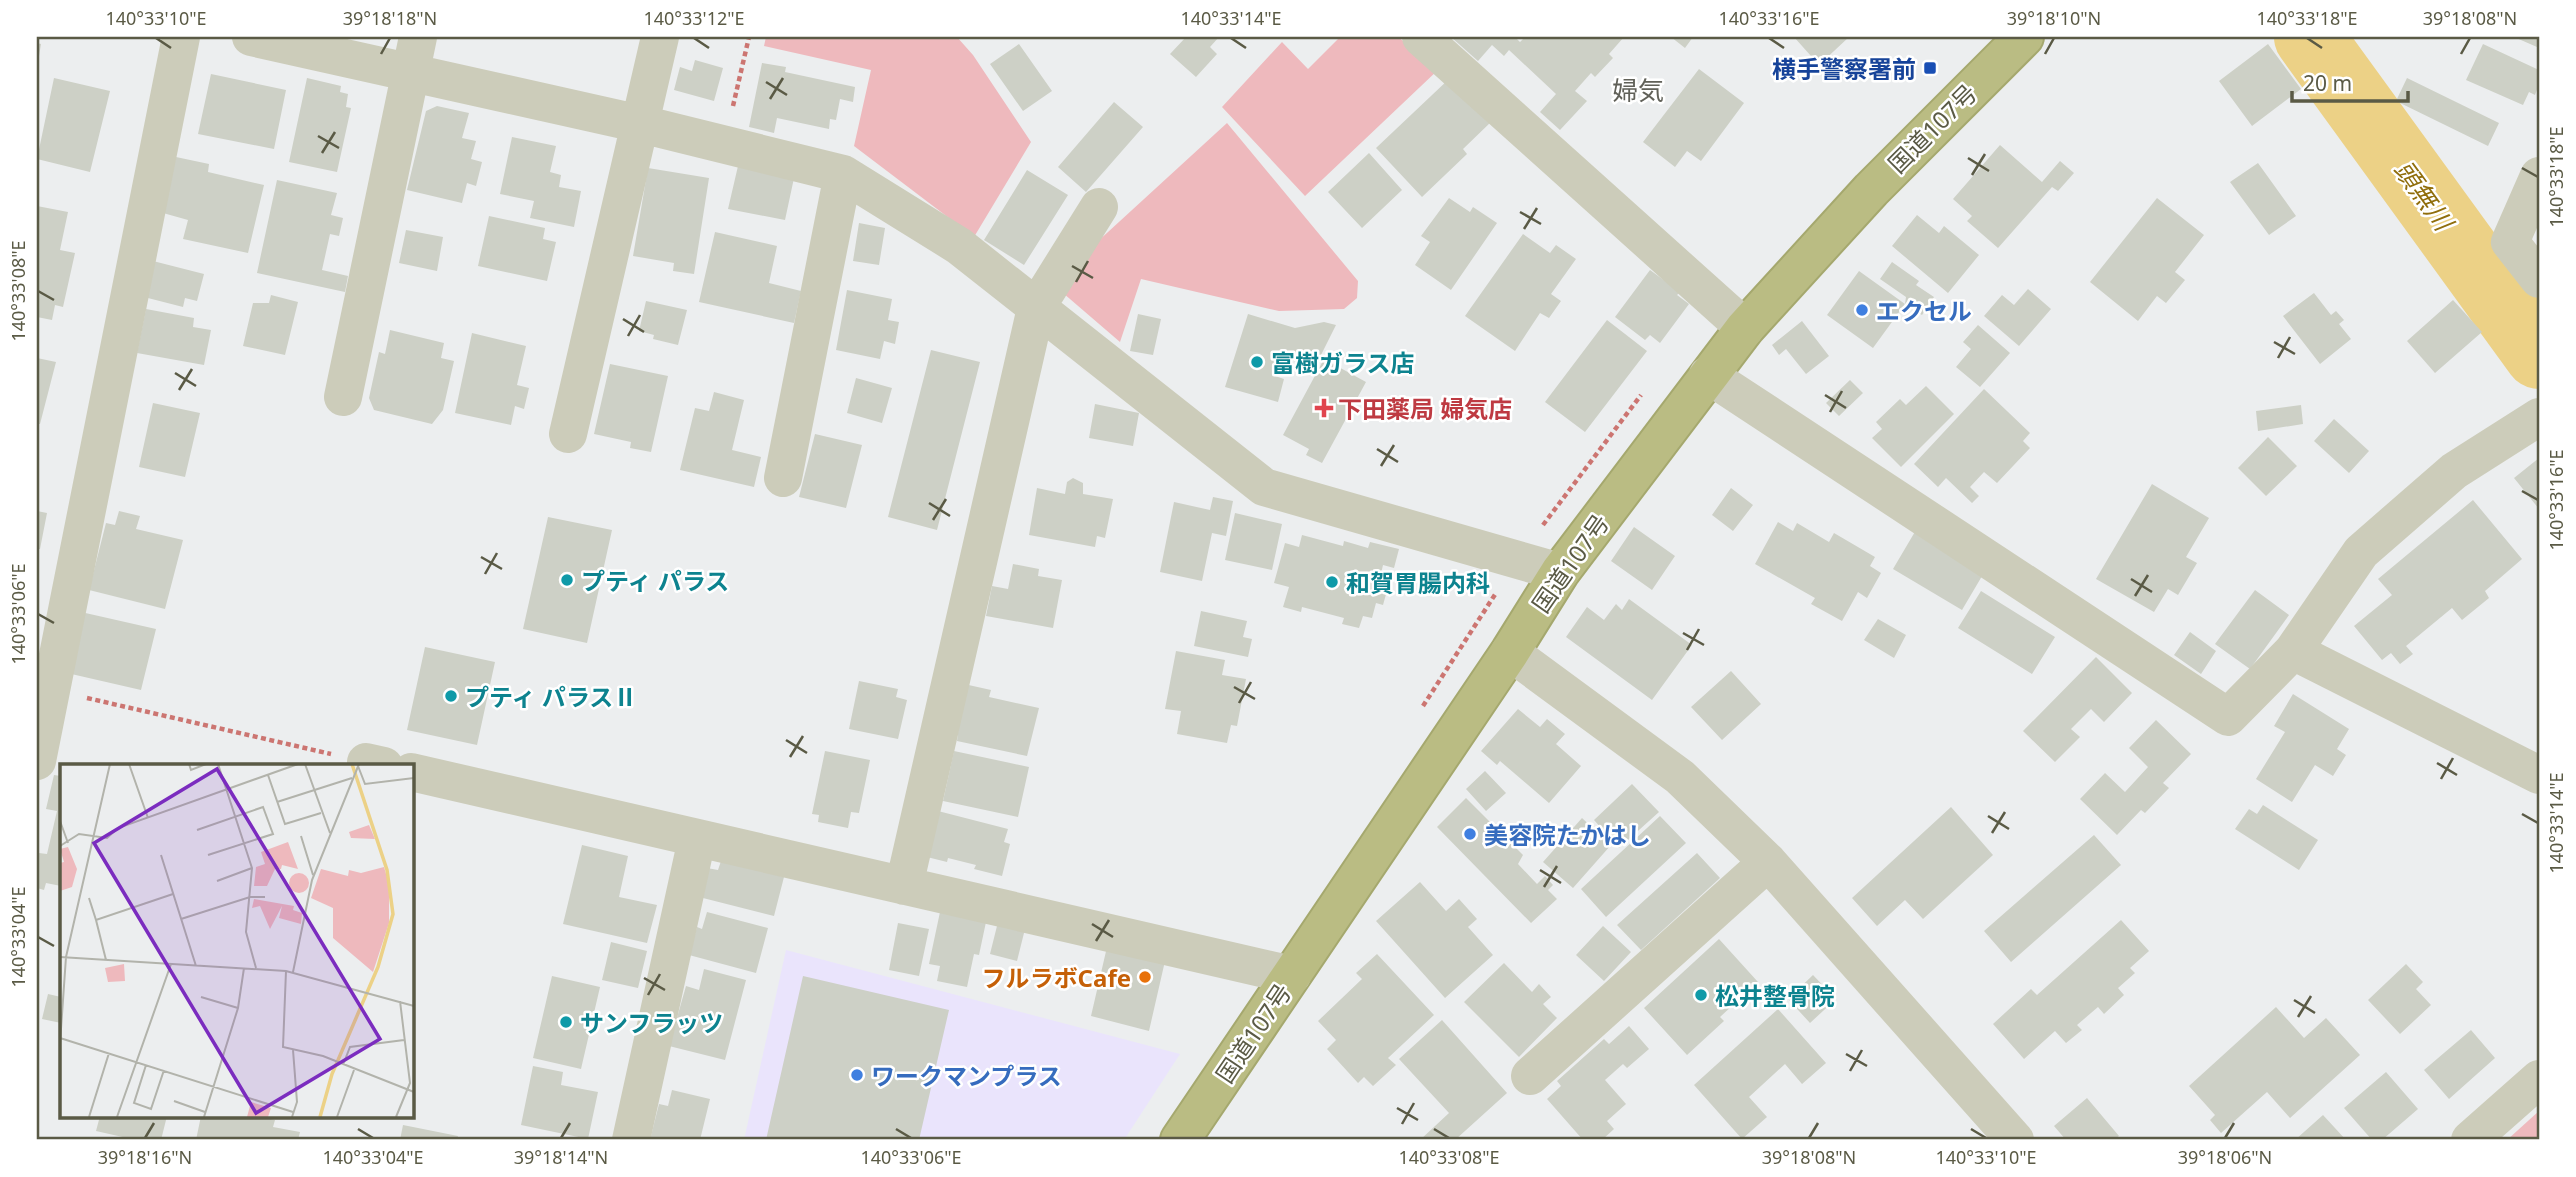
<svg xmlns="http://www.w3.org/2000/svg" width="2576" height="1177" font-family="'Noto Sans','Noto Sans JP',sans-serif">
	<rect width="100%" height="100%" fill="#eceeef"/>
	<!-- commercial -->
	<path fill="#eae4fc" d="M786,950L1180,1054L1124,1140H744Z"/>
	<!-- green -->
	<path fill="#eeb9bd" d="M766,37H957L973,55L1031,142L974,237L854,146L871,70L764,46Z
		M1340,37H1398L1439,69L1305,196L1222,107L1282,42L1308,69Z
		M1227,123L1358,281L1357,298L1344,309L1279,311L1141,279L1120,342L1063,293L1096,243Z
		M2539,1111V1140H2507Z"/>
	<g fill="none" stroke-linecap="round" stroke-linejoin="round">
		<!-- river -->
		<path stroke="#ecd186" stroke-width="70" d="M2309,37L2539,354"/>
	</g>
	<!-- building -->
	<path fill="#cdd0c6" d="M1186,37H1219L1210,47L1217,54L1196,77L1170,54Z
		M1451,37H1515L1520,42L1525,37H1624L1609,54L1613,58L1595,77L1591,73L1575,91L1587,101L1560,130L1540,112L1556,94L1509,50L1504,56L1492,45L1478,61Z
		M1671,37H1693L1685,48Z
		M1794,37H1849L1819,65Z
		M2514,37H2539V42L2537,47Z
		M37,43L41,44L38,62H37Z
		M1019,44L1052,91L1023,111L990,64Z
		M2268,44L2301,89L2252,126L2219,81Z
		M2483,44L2539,70V84L2535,95L2529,92L2523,105L2466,80Z
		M695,60L723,68L714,101L674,90L680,67L692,71Z
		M762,63L786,67L785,72L855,87L853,102L840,99L836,120L830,119L829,129L777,118L774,133L749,127Z
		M1699,69L1744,103L1701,161L1687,151L1675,167L1643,142Z
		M211,74L286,90L274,149L198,134Z
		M54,78L110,91L90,172L37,159Z
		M307,78L341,86L340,92L348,94L346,107L351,108L337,172L289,162Z
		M1450,78L1492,121L1463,149L1467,154L1422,197L1376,148Z
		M2407,78L2499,123L2488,146L2396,101Z
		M1114,102L1143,127L1086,192L1058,167Z
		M437,106L469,113L462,138L476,141L471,159L482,162L476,186L467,183L462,203L407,190L426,111Z
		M512,137L556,146L550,172L561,175L559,187L581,191L574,227L530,218L534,201L500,194Z
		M2000,145L2042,182L2060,161L2074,173L2058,191L2052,187L1998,248L1967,221L1972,216L1953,199Z
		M1369,153L1402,190L1362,228L1328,192Z
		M176,157L209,164L208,172L264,185L248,253L183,239L188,220L163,213Z
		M2258,163L2296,216L2269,235L2230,182Z
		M738,166L794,178L785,220L728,209Z
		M648,168L709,178L694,274L673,271L674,263L633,256Z
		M1027,170L1068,195L1024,265L984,240Z
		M277,180L337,193L331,215L343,218L339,236L330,234L322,270L348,276L345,292L257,273Z
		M1449,198L1470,212L1473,207L1497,223L1451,290L1415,265L1430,242L1421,236Z
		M2157,198L2204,235L2175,272L2185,280L2166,303L2157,296L2138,321L2090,282Z
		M37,206L68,212L60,250L75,253L63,307L55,305L52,320L37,317Z
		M1917,215L1939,233L1944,226L1979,255L1948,293L1892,246Z
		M489,216L545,228L543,239L556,242L547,281L478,266Z
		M859,223L885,228L879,265L853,261Z
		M406,230L443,237L437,271L399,263Z
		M715,232L777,246L769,283L801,291L794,323L699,302Z
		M1523,234L1550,253L1556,245L1576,259L1551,294L1561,301L1549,318L1540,313L1515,351L1465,316Z
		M153,261L204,274L197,301L185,298L183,307L144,297Z
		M1892,262L1919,281L1916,285L1934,297L1922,315L1905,304L1873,348L1827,315L1859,271L1905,304L1906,297L1880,279Z
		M1650,270L1680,292L1677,295L1689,304L1660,343L1650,335L1645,340L1615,317Z
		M2028,289L2051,309L2019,346L1984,316L2002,295L2014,305Z
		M847,290L892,299L888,320L899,322L895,344L884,341L880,359L836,350Z
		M2314,293L2331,315L2336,311L2344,320L2339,324L2351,339L2320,364L2283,316Z
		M271,295L298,302L285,355L243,346L253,303H269Z
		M2453,300L2482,332L2435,373L2407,341Z
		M646,301L687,310L678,345L653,339L654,335L639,331Z
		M146,309L194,318L193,327L211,330L204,365L137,353Z
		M1138,314L1161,319L1153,355L1130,351Z
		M1248,314L1295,328L1324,322L1336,325L1315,367L1283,358L1275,376L1284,379L1278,402L1225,387Z
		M1607,320L1647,351L1585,432L1545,402Z
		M1802,321L1829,356L1806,374L1786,349L1779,355L1772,345Z
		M1978,325L2010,353L1980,387L1956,367L1971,349L1963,342Z
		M390,330L444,343L441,358L454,361L443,410L432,424L374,410L369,398L379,352L385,354Z
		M472,333L526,346L517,385L529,388L524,409L515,406L511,425L455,413Z
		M931,350L980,362L937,530L888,517Z
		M37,358L56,362L40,424H37Z
		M1324,359L1366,382L1322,463L1306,455L1309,449L1283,435Z
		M610,364L668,376L651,452L630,448L631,442L594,434Z
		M856,378L892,388L882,423L847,413Z
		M1850,380L1863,393L1839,416L1826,403Z
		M1926,386L1954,414L1901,467L1872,438L1882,429L1876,422L1900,399L1906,405Z
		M1984,389L2030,433L2023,441L2030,448L1997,483L1984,472L1970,487L1979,496L1972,503L1946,478L1938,487L1914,464Z
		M714,392L744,400L732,450L761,457L754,487L680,470L695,408L709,411Z
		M153,403L200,413L185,477L139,467Z
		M1095,404L1139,413L1133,446L1089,438Z
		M2301,405L2303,424L2258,431L2256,411Z
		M2334,419L2369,451L2349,473L2314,441Z
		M815,434L862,445L846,508L799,497Z
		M2268,437L2297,466L2266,496L2238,468Z
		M2539,458V509L2514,478Z
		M1073,478L1083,483V494L1113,499L1105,538L1097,536L1095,547L1029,535L1037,488L1065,494L1067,482Z
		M2152,484L2209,518L2186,557L2197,563L2178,595L2168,589L2154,612L2096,579Z
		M1731,488L1753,505L1733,531L1712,515Z
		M1213,497L1233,501L1226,536L1212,533L1202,581L1160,572L1174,502L1210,510Z
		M2473,500L2522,559L2485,591L2489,598L2462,620L2452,608L2406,646L2413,654L2400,664L2391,653L2382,660L2354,626L2392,595L2378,579Z
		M37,511L47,513L40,549H37Z
		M119,511L140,516L136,529L183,540L165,609L89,590L106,523L115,525Z
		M1235,513L1282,524L1272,570L1225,560Z
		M548,517L612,530L587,643L523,629Z
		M1778,522L1793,531L1797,523L1829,542L1834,533L1875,557L1870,566L1881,573L1867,598L1858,592L1842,621L1811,604L1815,598L1755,564Z
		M1634,527L1675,556L1652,590L1611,561Z
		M1916,530L1985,571L1962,610L1893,569Z
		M1302,535L1343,546L1344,541L1368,548L1370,542L1399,549L1394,568L1383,565L1380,578L1390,580L1383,605L1376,603L1372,618L1363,616L1359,628L1342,624L1344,618L1302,607L1301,612L1283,607L1289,587L1274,583L1285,543L1299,547Z
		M1013,564L1039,569L1038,576L1062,580L1053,628L986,616L992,586L1008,589Z
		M2255,590L2289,615L2250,669L2215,644Z
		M1981,591L2055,637L2032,674L1958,628Z
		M1629,599L1692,645L1652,700L1566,637L1587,607L1604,620L1616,604L1622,610Z
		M1201,611L1247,621L1243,637L1252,639L1248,657L1194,646Z
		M81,612L156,629L141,690L67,673Z
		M1878,619L1906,635L1894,658L1864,640Z
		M2190,632L2216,651L2201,674L2174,655Z
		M425,647L495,662L477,745L407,730Z
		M1176,651L1225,660L1222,675L1246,679L1237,726L1231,725L1227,743L1177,734L1181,711L1165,709Z
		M2096,657L2132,693L2104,722L2091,709L2071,729L2080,737L2055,762L2023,731Z
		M1731,671L1761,704L1722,740L1691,707Z
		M859,681L898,689L896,697L907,700L898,739L849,729Z
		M964,684L991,690L989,697L1039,708L1027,756L957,741Z
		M2293,694L2349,729L2337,749L2346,755L2333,776L2315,765L2292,802L2256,779L2285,732L2274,726Z
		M1518,709L1540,727L1547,719L1565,734L1556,744L1581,766L1549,803L1500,761L1497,765L1481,751Z
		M2156,720L2191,754L2163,783L2169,788L2145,813L2141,810L2117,835L2080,799L2105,773L2125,792L2148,767L2129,748Z
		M825,751L870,760L859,813L851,812L848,828L818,822L819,815L812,814Z
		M954,751L1029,767L1018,817L943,801Z
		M1485,771L1506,793L1486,811L1466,789Z
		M54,775L61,776V886L46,883L44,890L37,888V863L39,853L47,854L57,811L46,809Z
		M1632,784L1659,812L1619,848L1594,820Z
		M1466,798L1523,855L1518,864L1537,884L1545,876L1553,885L1548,890L1557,899L1531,923L1437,827Z
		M2263,805L2318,840L2299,870L2235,829L2249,809L2257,814Z
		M1951,807L1993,855L1923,919L1905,900L1877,926L1852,898Z
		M938,811L1008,829L1004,842L1010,844L1002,876L974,869L976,865L948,858L947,862L927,857Z
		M1660,816L1686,843L1606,917L1581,889Z
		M1582,818L1611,845L1573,888L1543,862Z
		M2094,835L2121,865L2011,962L1984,931Z
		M582,845L628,856L619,897L657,905L647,943L563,924Z
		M1697,853L1720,878L1641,950L1617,925Z
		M721,861L784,877L774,916L699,897L707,868L718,870Z
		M1420,882L1446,911L1459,899L1477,919L1468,927L1493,955L1445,998L1376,921Z
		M707,912L768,928L756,973L689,955L697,927L702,929Z
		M940,912L986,922L979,955L974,954L967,987L937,981L940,966L929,964Z
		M999,918L1026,925L1017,961L990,954Z
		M2121,920L2149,951L2130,968L2135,973L2118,988L2124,995L2104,1014L2098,1007L2077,1025L2082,1030L2066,1043L2055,1031L2024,1059L1993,1024L2031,989L2037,995Z
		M898,923L929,929L919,976L889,970Z
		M1603,926L1631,952L1604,981L1576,955Z
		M1719,939L1758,982L1720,1017L1724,1021L1687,1055L1644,1008Z
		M611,942L647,951L638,988L602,980Z
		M1107,947L1165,961L1149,1031L1091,1016Z
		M1377,954L1434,1015L1388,1058L1396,1065L1373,1086L1364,1077L1358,1083L1327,1049L1336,1040L1318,1021L1362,979L1356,973Z
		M1504,963L1532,992L1539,984L1551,997L1543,1004L1557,1018L1519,1057L1464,1002Z
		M2406,964L2423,982L2416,989L2431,1005L2400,1034L2368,1000Z
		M704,969L746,980L725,1060L669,1046L686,986L699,990Z
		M1813,975L1836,999L1810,1023L1788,999Z
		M552,976L600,987L581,1069L533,1058Z
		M803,976L949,1010L919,1140H766Z
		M48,994L61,997V1023L42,1019Z
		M2276,1007L2304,1038L2326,1018L2360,1055L2290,1118L2267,1092L2221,1133L2210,1120L2215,1115L2189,1086Z
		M1778,1009L1826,1063L1802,1084L1785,1064L1749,1097L1767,1117L1742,1139L1694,1085Z
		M1442,1020L1507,1093L1455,1140H1420L1449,1113L1399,1059Z
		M1629,1026L1649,1049L1627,1068L1623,1064L1605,1080L1626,1104L1607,1121L1614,1129L1602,1140H1583L1547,1099L1561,1086L1557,1081L1604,1039L1609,1044Z
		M2471,1030L2495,1058L2449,1099L2424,1070Z
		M533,1066L563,1072L561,1085L598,1092L588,1139L521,1125Z
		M2386,1072L2418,1109L2382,1140H2372L2344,1108Z
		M672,1090L710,1099L700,1140H650L659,1104L668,1106Z
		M2087,1098L2119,1136L2114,1140H2066L2054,1126Z
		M2323,1115L2346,1140H2295Z
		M100,1116H167L161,1140H136L96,1131Z
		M201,1116H257L275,1120L273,1127L300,1132L298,1140H196Z
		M403,1125L458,1136L457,1140H400Z"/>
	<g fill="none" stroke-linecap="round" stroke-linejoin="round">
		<!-- highway casing -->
		<g stroke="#a5a86e" stroke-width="42">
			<path id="highway" d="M1180,1140L1510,652L1560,572L1745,328L1871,190L2024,37"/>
		</g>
		<!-- path -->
		<path stroke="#cc7571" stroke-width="4.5" stroke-dasharray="5 3.5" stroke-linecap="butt" d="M733,106L749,37
			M1543,525L1641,395
			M87,698L331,754
			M1423,706L1496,593"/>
		<!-- minor -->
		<path stroke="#ccccba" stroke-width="38" d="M251,37L641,124L843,174L959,246L1264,487L1560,572
			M1421,37L1745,328
			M2539,176L2510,242L2539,279
			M1708,375L2228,717L2293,651L2361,552L2454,471L2539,417
			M343,397L418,37
			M568,434L660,37
			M783,478L843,174
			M2293,651L2539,775
			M1510,652L1680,777L1768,862L2015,1140
			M37,761L181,37
			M366,762L384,766
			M411,772L1292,975
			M904,886L1036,308L1099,207
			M1530,1076L1768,862
			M631,1140L697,839
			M2470,1140L2539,1079"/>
		<!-- highway -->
		<use href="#highway" stroke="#babc83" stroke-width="38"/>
	</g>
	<!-- ticks -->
	<path fill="none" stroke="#5a5a45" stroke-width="2.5" d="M156,38L171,48M694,38L709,48M1231,38L1246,48M1769,38L1784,48M2307,38L2322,48M381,54L390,38M2045,54L2054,38M2461,54L2470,38M766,82L787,95M770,99L783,78M318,136L339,148M322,153L335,132M1968,158L1989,171M2522,168L2538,177M1972,175L1985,154M1520,212L1541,224M1524,229L1537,208M1072,266L1093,278M1076,282L1088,261M38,291L54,300M623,319L644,332M628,336L640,315M2274,342L2295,354M2278,358L2290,337M175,373L196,386M179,390L192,369M1825,395L1846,408M1830,412L1842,391M1377,449L1398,462M1381,466L1394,445M2522,491L2538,500M929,503L950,516M933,520L946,499M481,557L502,569M485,574L497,553M2131,579L2152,592M2135,596L2148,575M38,614L54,623M1683,633L1704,645M1687,650L1699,629M1234,687L1255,699M1239,703L1251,682M786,740L807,753M790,757L803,736M2437,763L2457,775M2441,779L2453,758M2522,814L2538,823M1988,816L2009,829M1992,833L2005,812M1540,870L1561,883M1544,887L1557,866M1092,924L1113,937M38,937L54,946M1096,941L1109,920M644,978L665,990M648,995L660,974M2294,1000L2315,1013M2298,1017L2311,996M1846,1054L1867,1066M1850,1071L1862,1050M1397,1108L1418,1120M1402,1124L1414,1103M358,1129L373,1138M896,1129L911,1138M1434,1129L1449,1138M1971,1129L1986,1138M145,1138L154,1123M561,1138L570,1123M1809,1138L1818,1123M2225,1138L2234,1123"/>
	<!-- markers -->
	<rect fill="#1a4fb4" stroke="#fff" stroke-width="2.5" x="1923" y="61" width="14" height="14" rx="3.5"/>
	<g fill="#3f7fe0" stroke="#fff" stroke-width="2.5">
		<circle cx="1862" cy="310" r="7"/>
		<circle cx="1470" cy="834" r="7"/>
		<circle cx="857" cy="1075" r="7"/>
	</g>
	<g fill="#0f9aa8" stroke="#fff" stroke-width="2.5">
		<circle cx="1257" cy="362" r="7"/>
		<circle cx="567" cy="580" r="7"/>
		<circle cx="1332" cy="582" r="7"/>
		<circle cx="451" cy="696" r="7"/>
		<circle cx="1701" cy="995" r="7"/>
		<circle cx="566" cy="1022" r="7"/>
	</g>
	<path fill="#e0444e" stroke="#fff" stroke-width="2.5" d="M1320.5 397.5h7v7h7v7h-7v7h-7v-7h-7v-7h7z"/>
	<circle fill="#e8710a" stroke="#fff" stroke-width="2.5" cx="1145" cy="977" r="7"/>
	<g text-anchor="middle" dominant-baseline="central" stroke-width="5" stroke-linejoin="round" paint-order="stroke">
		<!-- transit labels -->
		<g font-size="24" font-weight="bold" fill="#164399" stroke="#fff" text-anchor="end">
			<text x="1916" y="68">横手警察署前</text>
		</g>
		<!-- street labels -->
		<g font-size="24" fill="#5a5a45" stroke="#fff">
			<text transform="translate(1932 128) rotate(-45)">国道107号</text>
			<text transform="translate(1570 563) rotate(-55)">国道107号</text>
			<text transform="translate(1253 1033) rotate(-56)">国道107号</text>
		</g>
		<!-- shop labels -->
		<g font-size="24" font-weight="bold" fill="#366cbe" stroke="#fff" text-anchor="start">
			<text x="1876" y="310">エクセル</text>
			<text x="1484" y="834">美容院たかはし</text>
			<text x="871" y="1075">ワークマンプラス</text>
		</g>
		<!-- culture labels -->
		<g font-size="24" font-weight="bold" fill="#0d838f" stroke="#fff" text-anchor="start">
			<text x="1271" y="362">富樹ガラス店</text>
			<text x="581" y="580">プティ パラス</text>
			<text x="1346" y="582">和賀胃腸内科</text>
			<text x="465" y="696">プティ パラスⅡ</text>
			<text x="1715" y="995">松井整骨院</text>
			<text x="580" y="1022">サンフラッツ</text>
		</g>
		<!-- health labels -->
		<g font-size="24" font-weight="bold" fill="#be3a42" stroke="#fff" text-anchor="start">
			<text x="1338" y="408">下田薬局 婦気店</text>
		</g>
		<!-- food labels -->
		<g font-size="24" font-weight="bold" fill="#c56008" stroke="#fff" text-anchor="end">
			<text x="1131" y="977">フルラボCafe</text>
		</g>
		<!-- neighbourhood labels -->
		<g font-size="26" fill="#616159" stroke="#fff">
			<text x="1638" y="90">婦気</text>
		</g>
		<!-- water labels -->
		<g font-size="26" font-style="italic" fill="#906e0c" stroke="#fff">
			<text transform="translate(2424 195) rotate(54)">頭無川</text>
		</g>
	</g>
	<!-- overview -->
	<g transform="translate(60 764)">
		<rect width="354" height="354" fill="#eceeef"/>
		<path d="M309,61L315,75L291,74L289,68ZM228,78L238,105L222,101L221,105H215L207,122H194L196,103L205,100L201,88ZM8,83L17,105L12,123L0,127V99L4,98L0,85ZM324,103L329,120V159L313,208L273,174V144L251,134L261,105L288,112L289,106L301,109ZM229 119a10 10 0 1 1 20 0a10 10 0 1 1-20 0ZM194,135L234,142L233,146L242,149L241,160L219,154L222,142L210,165L200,142L192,144ZM64,200L65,217L48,218L45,204ZM191,338L211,344L208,353H187Z" fill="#eeb9bd"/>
		<path fill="none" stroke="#ecd186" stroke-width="3.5" d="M260,353L272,310L318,203L333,150L327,106L292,0"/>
		<path fill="none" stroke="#b2b3ab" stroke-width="2" d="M69,0L88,54M129,0L131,6L146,0M158,0L192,104L186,168L196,204M245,0L270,69M298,2L305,20L354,14M208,11L225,60L261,49M217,38L292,14M0,57L8,79M137,66L203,43L213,70L148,91M241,72L253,111M0,82L19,70L47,74L58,64L238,0M101,91L136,202M157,117L192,104M29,134L36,156L113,130M121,155L190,133H205M36,156L46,196M0,193L226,207L354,242M6,193L50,0M226,207L223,283L263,292L354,328M233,208L252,116L299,0M141,233L178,244M0,274L233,348M0,279L6,193M86,301L74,339L91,345L104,306M283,301L290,283L344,276M114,337L145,348M29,353L49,289M57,353L111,200M144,353L178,244L184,204M232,353L237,338L233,286M277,353L294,306M336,353L350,319L340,237"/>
		<path fill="#7b2cbf" fill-opacity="0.15" stroke="#7b2cbf" stroke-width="3.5" d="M157,5L320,275L196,349L34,79Z"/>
		<rect width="354" height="354" fill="none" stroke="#5a5a45" stroke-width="3.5"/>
	</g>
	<!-- border -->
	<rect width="2576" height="1177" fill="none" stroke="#ffffff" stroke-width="77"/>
	<!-- scale -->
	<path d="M2292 91v10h116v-10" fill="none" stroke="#5a5a45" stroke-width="3.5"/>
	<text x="2303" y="91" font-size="21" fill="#5a5a45" stroke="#ffffff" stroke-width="5" paint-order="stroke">20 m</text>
	<rect x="38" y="38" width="2500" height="1100" fill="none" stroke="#5a5a45" stroke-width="2.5"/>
	<g font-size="18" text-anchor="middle" fill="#5a5a45">
		<text x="156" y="25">140°33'10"E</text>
		<text x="390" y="25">39°18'18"N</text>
		<text x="694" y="25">140°33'12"E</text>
		<text x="1231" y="25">140°33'14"E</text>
		<text x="1769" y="25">140°33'16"E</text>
		<text x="2054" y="25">39°18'10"N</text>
		<text x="2307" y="25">140°33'18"E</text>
		<text x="2470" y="25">39°18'08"N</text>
		<text transform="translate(2557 177) rotate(-90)" y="6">140°33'18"E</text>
		<text transform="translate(19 291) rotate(-90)" y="6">140°33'08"E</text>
		<text transform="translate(2557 500) rotate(-90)" y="6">140°33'16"E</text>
		<text transform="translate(19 614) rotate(-90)" y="6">140°33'06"E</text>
		<text transform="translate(2557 823) rotate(-90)" y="6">140°33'14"E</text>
		<text transform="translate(19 937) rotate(-90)" y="6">140°33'04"E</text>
		<text x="145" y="1164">39°18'16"N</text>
		<text x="373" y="1164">140°33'04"E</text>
		<text x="561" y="1164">39°18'14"N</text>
		<text x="911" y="1164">140°33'06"E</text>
		<text x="1449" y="1164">140°33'08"E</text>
		<text x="1809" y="1164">39°18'08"N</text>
		<text x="1986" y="1164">140°33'10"E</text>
		<text x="2225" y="1164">39°18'06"N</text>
	</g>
</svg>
